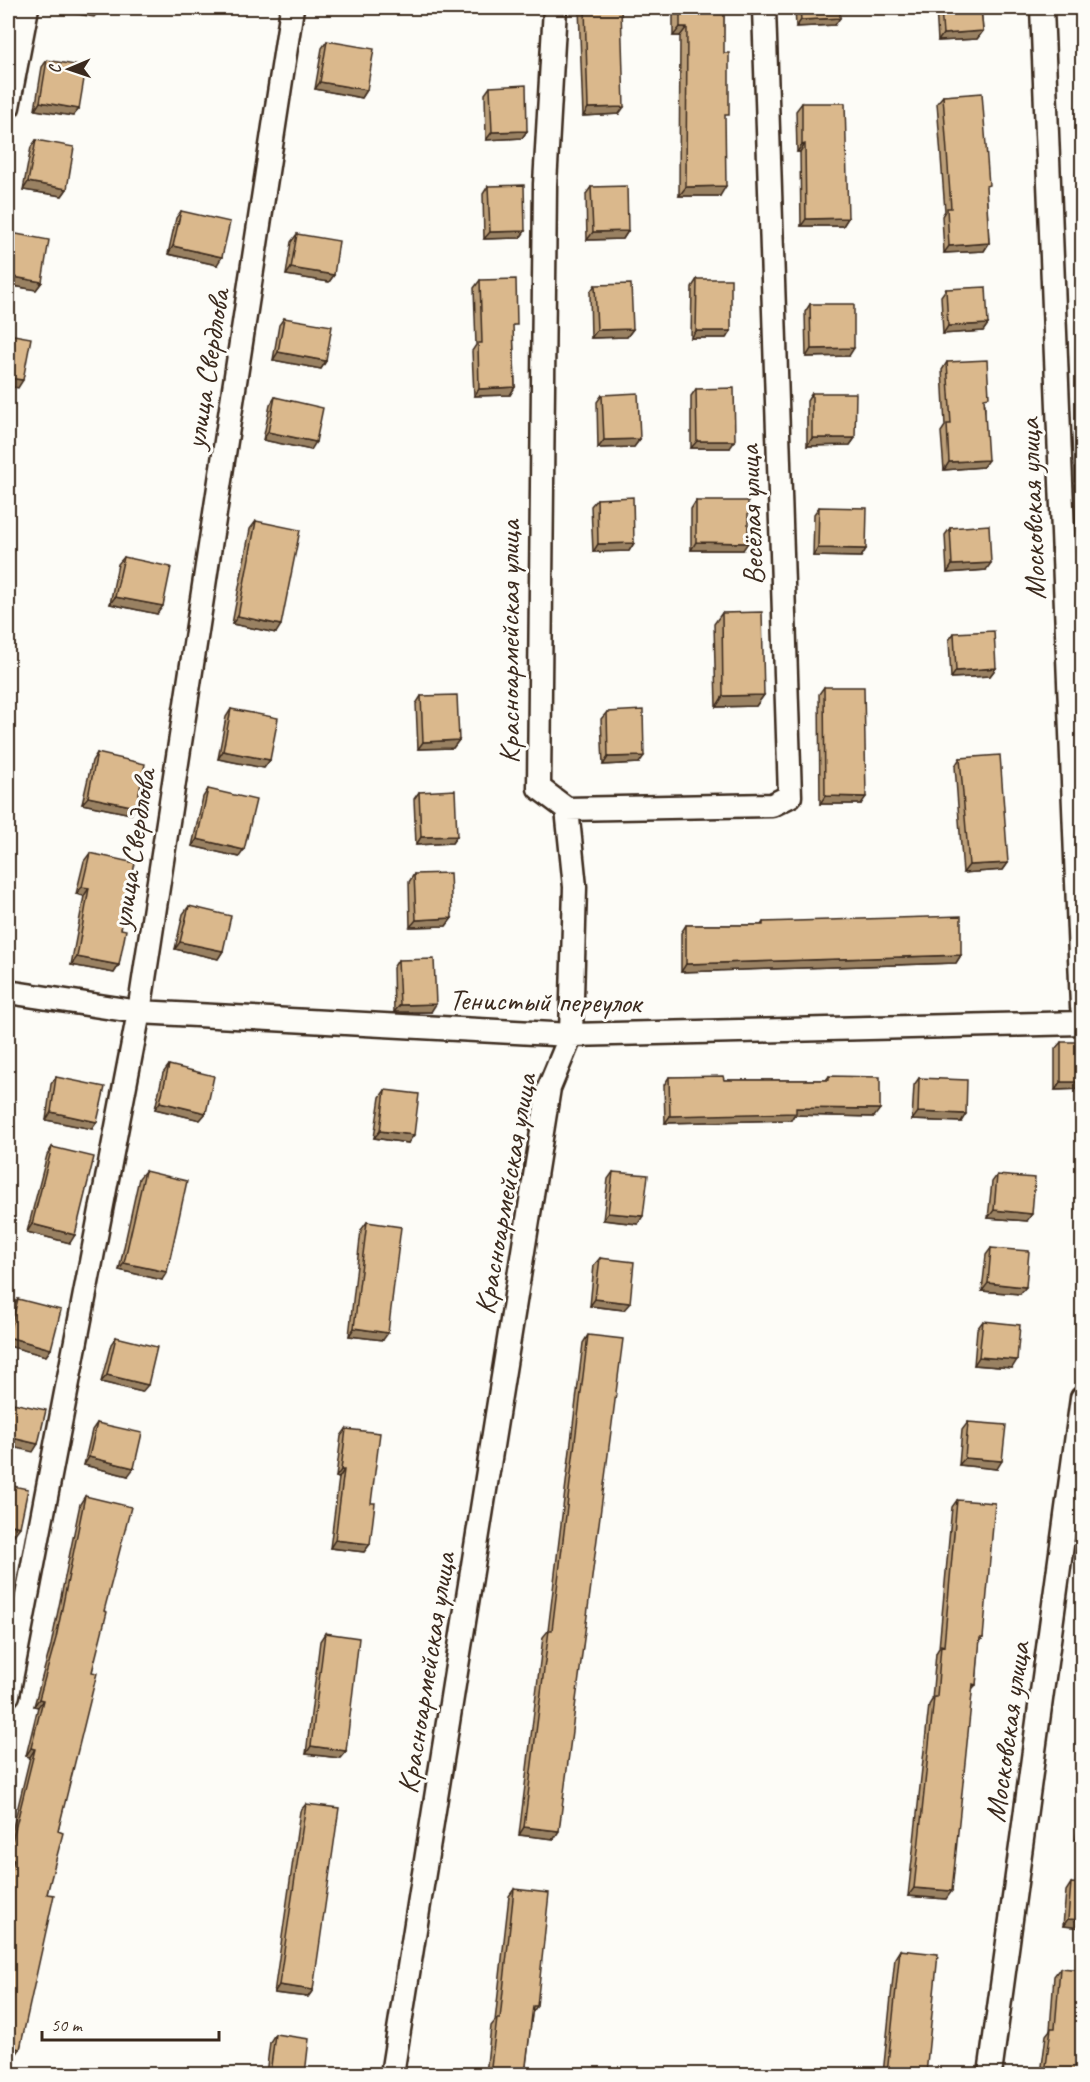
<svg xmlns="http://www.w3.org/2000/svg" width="1090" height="2082" font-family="Caveat,sans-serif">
	<rect width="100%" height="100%" fill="#fdfcf7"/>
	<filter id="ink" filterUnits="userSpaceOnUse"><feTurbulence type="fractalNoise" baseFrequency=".0167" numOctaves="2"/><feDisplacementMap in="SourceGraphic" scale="12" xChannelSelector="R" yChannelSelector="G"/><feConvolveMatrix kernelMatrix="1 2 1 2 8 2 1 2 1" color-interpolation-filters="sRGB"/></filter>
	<g filter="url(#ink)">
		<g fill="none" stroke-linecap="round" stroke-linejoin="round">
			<!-- minor casing -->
			<g stroke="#3b2a1e" stroke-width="27">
				<path id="minor" d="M1042,8L1082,1007
					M8,107L27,8
					M567,809L772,805L790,796L764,8
					M8,992L139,1012L571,1035L1082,1023
					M8,1695L139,1012L292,8
					M392,2074L549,1088L571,1035L575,887L567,809L539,788L545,184L555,8
					M990,2074L1082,1398"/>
			</g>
			<!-- minor -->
			<use href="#minor" stroke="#fdfcf7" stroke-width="22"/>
		</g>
		<!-- wall -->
		<path fill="#bb9e78" stroke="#3b2a1e" stroke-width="1.5" d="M579,8H621L619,114L583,116Z
			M673,8H724L720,196H679L680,36H673Z
			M795,8H840L835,25L796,27Z
			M936,8H981L983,31L977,39L938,41Z
			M327,41L367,90L362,98L315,89L322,48Z
			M47,60L79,109L73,116L35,110L42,67Z
			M490,87L527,131L522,138L486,140L485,94Z
			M943,96L986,190L989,243L984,251L944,253L942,216L945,211L937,103Z
			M802,103L848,218L843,226H801L800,152H797L796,111Z
			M36,140L67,189L62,196L23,190L31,147Z
			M488,186L525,231L520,238L484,239L483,194Z
			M591,187L628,231L623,239L587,240L586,194Z
			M181,211L217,265L168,254L176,218Z
			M11,233L42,282L36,290L8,285V238Z
			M297,234L334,275L329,282L286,275L291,242Z
			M697,279L731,331L726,338H691L692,287Z
			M480,280L513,331L515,387L510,395L474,396L472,351L476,345L474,288Z
			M595,285L633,329L627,337L591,338L590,292Z
			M946,289L988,324L983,331L943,334L941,296Z
			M810,304L849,356L806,357L805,312Z
			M284,318L326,361L321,369L273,360L279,325Z
			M947,362L985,404L983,467L944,470L941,432L945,426L942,370Z
			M696,389L730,448H691V396Z
			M812,393L855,438L850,445L807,446V401Z
			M602,395L640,439L634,447L598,448L597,402Z
			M275,397L311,450L263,440L270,405Z
			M597,499L634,543L629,551L593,552L591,506Z
			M696,501L743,550H691V509Z
			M819,507L866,549L861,557L813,556L814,514Z
			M256,521L276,633L232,624L250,529Z
			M950,528L986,570L947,573L945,535Z
			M124,557L157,614L110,604L118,564Z
			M722,613L764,695L756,706L716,707L714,624Z
			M954,633L996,668L990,676L951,678L949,640Z
			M824,687L861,804H820L819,694Z
			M421,696L459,740L453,748L418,749L416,704Z
			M231,709L270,760L264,768L218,759L226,717Z
			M607,712L639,763L603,765L601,719Z
			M97,753L131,814L82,804L92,761Z
			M960,758L1008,863L1003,870L963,873L955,766Z
			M208,789L239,857L192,846L203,797Z
			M419,792L457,836L452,843L416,845L414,799Z
			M90,853L121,929L119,965L114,973L71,965L84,896L76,894L84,861Z
			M414,874L452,918L446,926L410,927L409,882Z
			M189,906L223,951L218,959L175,949L183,914Z
			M763,922L961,955L956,963L681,972V933L686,925H761Z
			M398,960L431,1012H394L393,968Z
			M1061,1042L1083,1089L1055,1090V1049Z
			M169,1065L206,1113L200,1120L155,1109L163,1073Z
			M829,1076L874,1117L794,1115L791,1120L665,1123L664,1085L669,1077L724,1080H826Z
			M56,1077L92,1129L46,1120L51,1084Z
			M919,1078L961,1122L912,1120L914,1085Z
			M385,1090L408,1143L374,1138L380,1097Z
			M52,1147L70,1243L27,1232L47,1155Z
			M145,1171L162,1280L119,1270L139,1178Z
			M613,1172L638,1224L603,1220L608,1179Z
			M997,1175L1027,1221L988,1218L992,1182Z
			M367,1222L383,1340L349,1336L361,1230Z
			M991,1248L1020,1294L982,1291L986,1255Z
			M600,1258L624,1310L590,1306L594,1265Z
			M18,1299L51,1349L46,1356L8,1346V1325L12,1307Z
			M983,1321L1012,1368L974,1365L977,1329Z
			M588,1335L554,1839L519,1835L543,1637L548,1631L583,1343Z
			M116,1337L142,1392L101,1382L111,1344Z
			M968,1422L997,1469L959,1465L962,1430Z
			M97,1423L128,1476L84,1465L92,1430Z
			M346,1429L370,1544L364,1552L330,1548L339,1478L336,1477L341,1436Z
			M85,1496L104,1611L92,1672L58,1831L20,2049L14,2057L8,2055V1871L9,1867H8V1848L30,1757L26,1756L38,1707L34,1706L51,1645L80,1504Z
			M957,1500L983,1638L979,1643L976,1685L972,1689L946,1899L908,1896L929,1705L932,1700L936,1653L939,1648L952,1507Z
			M325,1633L346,1751L340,1758L306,1754L320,1641Z
			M1083,1799V1839H1076L1080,1803Z
			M306,1804L313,1990L308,1997L274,1993L300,1811Z
			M1071,1883L1083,1928L1063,1926L1066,1891Z
			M514,1889L537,2006L532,2013L525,2074H486L491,2026L495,2021L509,1896Z
			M900,1950L926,2074H883L895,1958Z
			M1060,1968L1083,2074H1041L1046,2035L1050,2030L1054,1976Z
			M275,2034L305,2074H266L270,2042Z"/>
		<!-- shaded-wall -->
		<path fill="#998162" stroke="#3b2a1e" stroke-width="1.5" d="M58,8H87L100,10L94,17L56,10Z
			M840,18L835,25L796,27L801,20Z
			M680,27H687L680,36H673Z
			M983,31L977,39L938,41L943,34Z
			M320,82L367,90L362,98L315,89Z
			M40,102L79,109L73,116L35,110Z
			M624,107L619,114L583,116L588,108Z
			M527,131L522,138L486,140L492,132Z
			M805,144L800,152H797L802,145Z
			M28,182L67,189L62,196L23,190Z
			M726,186L720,196H679L686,187Z
			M848,218L843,226H801L806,219Z
			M525,231L520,238L484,239L490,232Z
			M628,231L623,239L587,240L593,232Z
			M989,243L984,251L944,253L949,246Z
			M173,246L222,257L217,265L168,254Z
			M291,268L334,275L329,282L286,275Z
			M8,276L42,282L36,290L8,285Z
			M988,324L983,331L943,334L948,326Z
			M633,329L627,337L591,338L597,330Z
			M696,331H731L726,338H691Z
			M854,348L849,356L806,357L811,349Z
			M278,352L326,361L321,369L273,360Z
			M8,378L23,380L18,388L8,386Z
			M515,387L510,395L474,396L479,389Z
			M268,432L316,442L311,450L263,440Z
			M812,438H855L850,445L807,446Z
			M640,439L634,447L598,448L604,440Z
			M697,441H735L730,448H691Z
			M988,460L983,467L944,470L949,462Z
			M696,542L748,543L743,550H691Z
			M634,543L629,551L593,552L598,544Z
			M818,548L866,549L861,557L813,556Z
			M991,563L986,570L947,573L952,565Z
			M115,597L163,606L157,614L110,604Z
			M238,616L281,625L276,633L232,624Z
			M996,668L990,676L951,678L956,671Z
			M764,695L756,706L716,707L723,696Z
			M459,740L453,748L418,749L423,742Z
			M223,751L270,760L264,768L218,759Z
			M644,756L639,763L603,765L608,757Z
			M825,796L866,797L861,804H820Z
			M88,797L136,807L131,814L82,804Z
			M457,836L452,843L416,845L421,837Z
			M197,839L244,850L239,857L192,846Z
			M1008,863L1003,870L963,873L969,865Z
			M82,887L89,888L84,896L76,894Z
			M452,918L446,926L410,927L416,920Z
			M180,942L223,951L218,959L175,949Z
			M961,955L956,963L681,972L686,964Z
			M77,957L119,965L114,973L71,965Z
			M436,1004L431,1012H394L400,1005Z
			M1061,1082H1083V1089L1055,1090Z
			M160,1102L206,1113L200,1120L155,1109Z
			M796,1108L880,1109L874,1117L794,1115L791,1120L665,1123L670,1116Z
			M51,1112L97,1122L92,1129L46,1120Z
			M918,1112L966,1114L961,1122L912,1120Z
			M380,1131L414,1135L408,1143L374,1138Z
			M994,1210L1032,1214L1027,1221L988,1218Z
			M608,1213L643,1216L638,1224L603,1220Z
			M32,1224L75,1235L70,1243L27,1232Z
			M124,1263L167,1272L162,1280L119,1270Z
			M988,1283L1026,1287L1020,1294L982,1291Z
			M595,1299L630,1303L624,1310L590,1306Z
			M354,1328L388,1333L383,1340L349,1336Z
			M8,1337L51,1349L46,1356L8,1346Z
			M979,1357L1017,1360L1012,1368L974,1365Z
			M107,1375L148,1385L142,1392L101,1382Z
			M8,1437L38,1444L33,1452L8,1446Z
			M89,1457L134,1468L128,1476L84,1465Z
			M965,1458L1002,1461L997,1469L959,1465Z
			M341,1470H344L339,1478L336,1477Z
			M8,1524L20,1527L14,1535L8,1533Z
			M335,1540L370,1544L364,1552L330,1548Z
			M39,1699L43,1700L38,1707L34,1706Z
			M311,1746L346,1751L340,1758L306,1754Z
			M31,1748L35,1749L30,1757L26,1756Z
			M524,1827L559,1831L554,1839L519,1835Z
			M1081,1831H1083V1839H1076Z
			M8,1858L14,1860L9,1867H8Z
			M914,1888L952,1891L946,1899L908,1896Z
			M1068,1919L1083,1920V1928L1063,1926Z
			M279,1985L313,1990L308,1997L274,1993Z
			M8,2046L20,2049L14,2057L8,2055Z"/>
		<!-- building -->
		<path fill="#dab88c" stroke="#3b2a1e" stroke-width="1.5" d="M87,8H100V10Z
			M585,8H621L624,107L588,108Z
			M680,8H724V53H729V115H725L726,186L686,187L687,27H680Z
			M800,8H840V18L801,20Z
			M941,8H981L983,31L943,34Z
			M327,41L374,49L367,90L320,82Z
			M47,60L86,67L79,109L40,102Z
			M526,85L527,131L492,132L490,87Z
			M982,93L989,185L986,186L989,243L949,246L947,208H951L943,96Z
			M802,103H845L848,218L806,219L805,144L802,145Z
			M36,140L74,147L67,189L28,182Z
			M524,185L525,231L490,232L488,186Z
			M627,186L628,231L593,232L591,187Z
			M181,211L230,222L222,257L173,246Z
			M11,233L49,240L42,282L8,276V252Z
			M297,234L339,241L334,275L291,268Z
			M516,279L517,325H513L515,387L479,389L478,343H482L480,280Z
			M697,279H731V331H696Z
			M631,284L633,329L597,330L595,285Z
			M986,287L988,324L948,326L946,289Z
			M810,304H854V348L811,349Z
			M284,318L332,326L326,361L278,352Z
			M8,334L31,338L23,380L8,378Z
			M987,360L989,397L984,398L988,460L949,462L947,424H951L947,362Z
			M734,388L735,441H697L696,389Z
			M638,393L640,439L604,440L602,395Z
			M812,393H856L855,438H812Z
			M275,397L323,408L316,442L268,432Z
			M8,460H12L8,487Z
			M633,497L634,543L598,544L597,499Z
			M696,501H748V543L696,542Z
			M819,507L867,508L866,549L818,548Z
			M256,521L300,530L281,625L238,616Z
			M989,525L991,563L952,565L950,528Z
			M124,557L171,567L163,606L115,597Z
			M762,612L764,695L723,696L722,613Z
			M994,631L996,668L956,671L954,633Z
			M824,687H864L866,797L825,796Z
			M457,695L459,740L423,742L421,696Z
			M231,709L278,718L270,760L223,751Z
			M643,710L644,756L608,757L607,712Z
			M97,753L145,764L136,807L88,797Z
			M1000,755L1008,863L969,865L960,758Z
			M208,789L256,800L244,850L197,839Z
			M455,790L457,836L421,837L419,792Z
			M90,853L135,863L121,929L126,930L119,965L77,957L89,888L82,887Z
			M450,873L452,918L416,920L414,874Z
			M189,906L231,916L223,951L180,942Z
			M961,916V955L686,964V925H763V922Z
			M434,959L436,1004L400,1005L398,960Z
			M1061,1042H1083V1082H1061Z
			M169,1065L214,1076L206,1113L160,1102Z
			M723,1076L724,1080H829V1076L880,1077V1109L796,1108V1113L670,1116L669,1077Z
			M56,1077L105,1087L97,1122L51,1112Z
			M919,1078L967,1080L966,1114L918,1112Z
			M385,1090L419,1094L414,1135L380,1131Z
			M52,1147L94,1157L75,1235L32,1224Z
			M145,1171L187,1181L167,1272L124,1263Z
			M613,1172L648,1175L643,1216L608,1213Z
			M997,1175L1035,1178L1032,1214L994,1210Z
			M367,1222L401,1227L388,1333L354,1328Z
			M991,1248L1029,1251L1026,1287L988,1283Z
			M600,1258L634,1262L630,1303L595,1299Z
			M18,1299L61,1310L51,1349L8,1337Z
			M983,1321L1020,1325L1017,1360L979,1357Z
			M588,1335L623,1339L559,1831L524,1827L549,1630H552Z
			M116,1337L157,1347L148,1385L107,1375Z
			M8,1402L46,1410L38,1444L8,1437Z
			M968,1422L1006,1425L1002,1461L965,1458Z
			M97,1423L142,1433L134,1468L89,1457Z
			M346,1429L380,1433L371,1503H375L370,1544L335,1540L344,1470H341Z
			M8,1485L28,1489L20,1527L8,1524Z
			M85,1496L131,1507L104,1611L107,1612L92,1672L97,1673L58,1831L63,1833L47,1894L54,1895L20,2049L8,2046V1883L14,1860L8,1858L35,1749L31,1748L43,1700L39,1699L56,1638Z
			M957,1500L995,1503L983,1638H980L976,1685L973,1684L952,1891L914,1888L934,1697H937L941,1645L944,1646Z
			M8,1577L12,1578L8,1599Z
			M325,1633L359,1638L346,1751L311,1746Z
			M306,1804L339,1808L313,1990L279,1985Z
			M1071,1883L1083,1884V1920L1068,1919Z
			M514,1889L549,1893L537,2006H533L525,2074H490L497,2019H500Z
			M900,1950L938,1954L926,2074H887Z
			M1060,1968L1083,1970V2074H1045L1051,2028H1055Z
			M275,2034L309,2039L305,2074H270Z"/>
	</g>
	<g text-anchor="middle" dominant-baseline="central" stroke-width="6" stroke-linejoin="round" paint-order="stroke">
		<!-- street labels -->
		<g font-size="30" fill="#3b2a1e" stroke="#fdfcf7">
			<text transform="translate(207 369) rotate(-81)">улица Свердлова</text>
			<text transform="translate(1032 509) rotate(-92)">Московская улица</text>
			<text transform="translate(751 515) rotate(-92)">Весёлая улица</text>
			<text transform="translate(509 642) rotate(-90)">Красноармейская улица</text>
			<text transform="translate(133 849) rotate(-81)">улица Свердлова</text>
			<text transform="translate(545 1001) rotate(1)">Тенистый переулок</text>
			<text transform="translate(505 1194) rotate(-80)">Красноармейская улица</text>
			<text transform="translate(426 1673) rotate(-81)">Красноармейская улица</text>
			<text transform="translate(1007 1732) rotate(-82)">Московская улица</text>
		</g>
	</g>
	<!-- margin -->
	<rect width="1090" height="2082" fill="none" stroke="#fdfcf7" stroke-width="30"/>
	<rect x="15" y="15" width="1060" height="2052" fill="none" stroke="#3b2a1e" stroke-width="2" filter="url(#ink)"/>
	<!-- north arrow -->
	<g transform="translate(69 69) rotate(268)" stroke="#fdfcf7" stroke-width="4.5" paint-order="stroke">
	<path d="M0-4.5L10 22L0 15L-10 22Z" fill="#3b2a1e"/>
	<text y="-9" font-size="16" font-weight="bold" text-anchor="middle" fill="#3b2a1e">С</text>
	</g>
	<!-- scale -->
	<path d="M42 2031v9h177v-9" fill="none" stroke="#3b2a1e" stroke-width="3"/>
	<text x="51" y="2031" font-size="18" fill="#3b2a1e" stroke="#fdfcf7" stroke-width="4.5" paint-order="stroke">50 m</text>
</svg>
